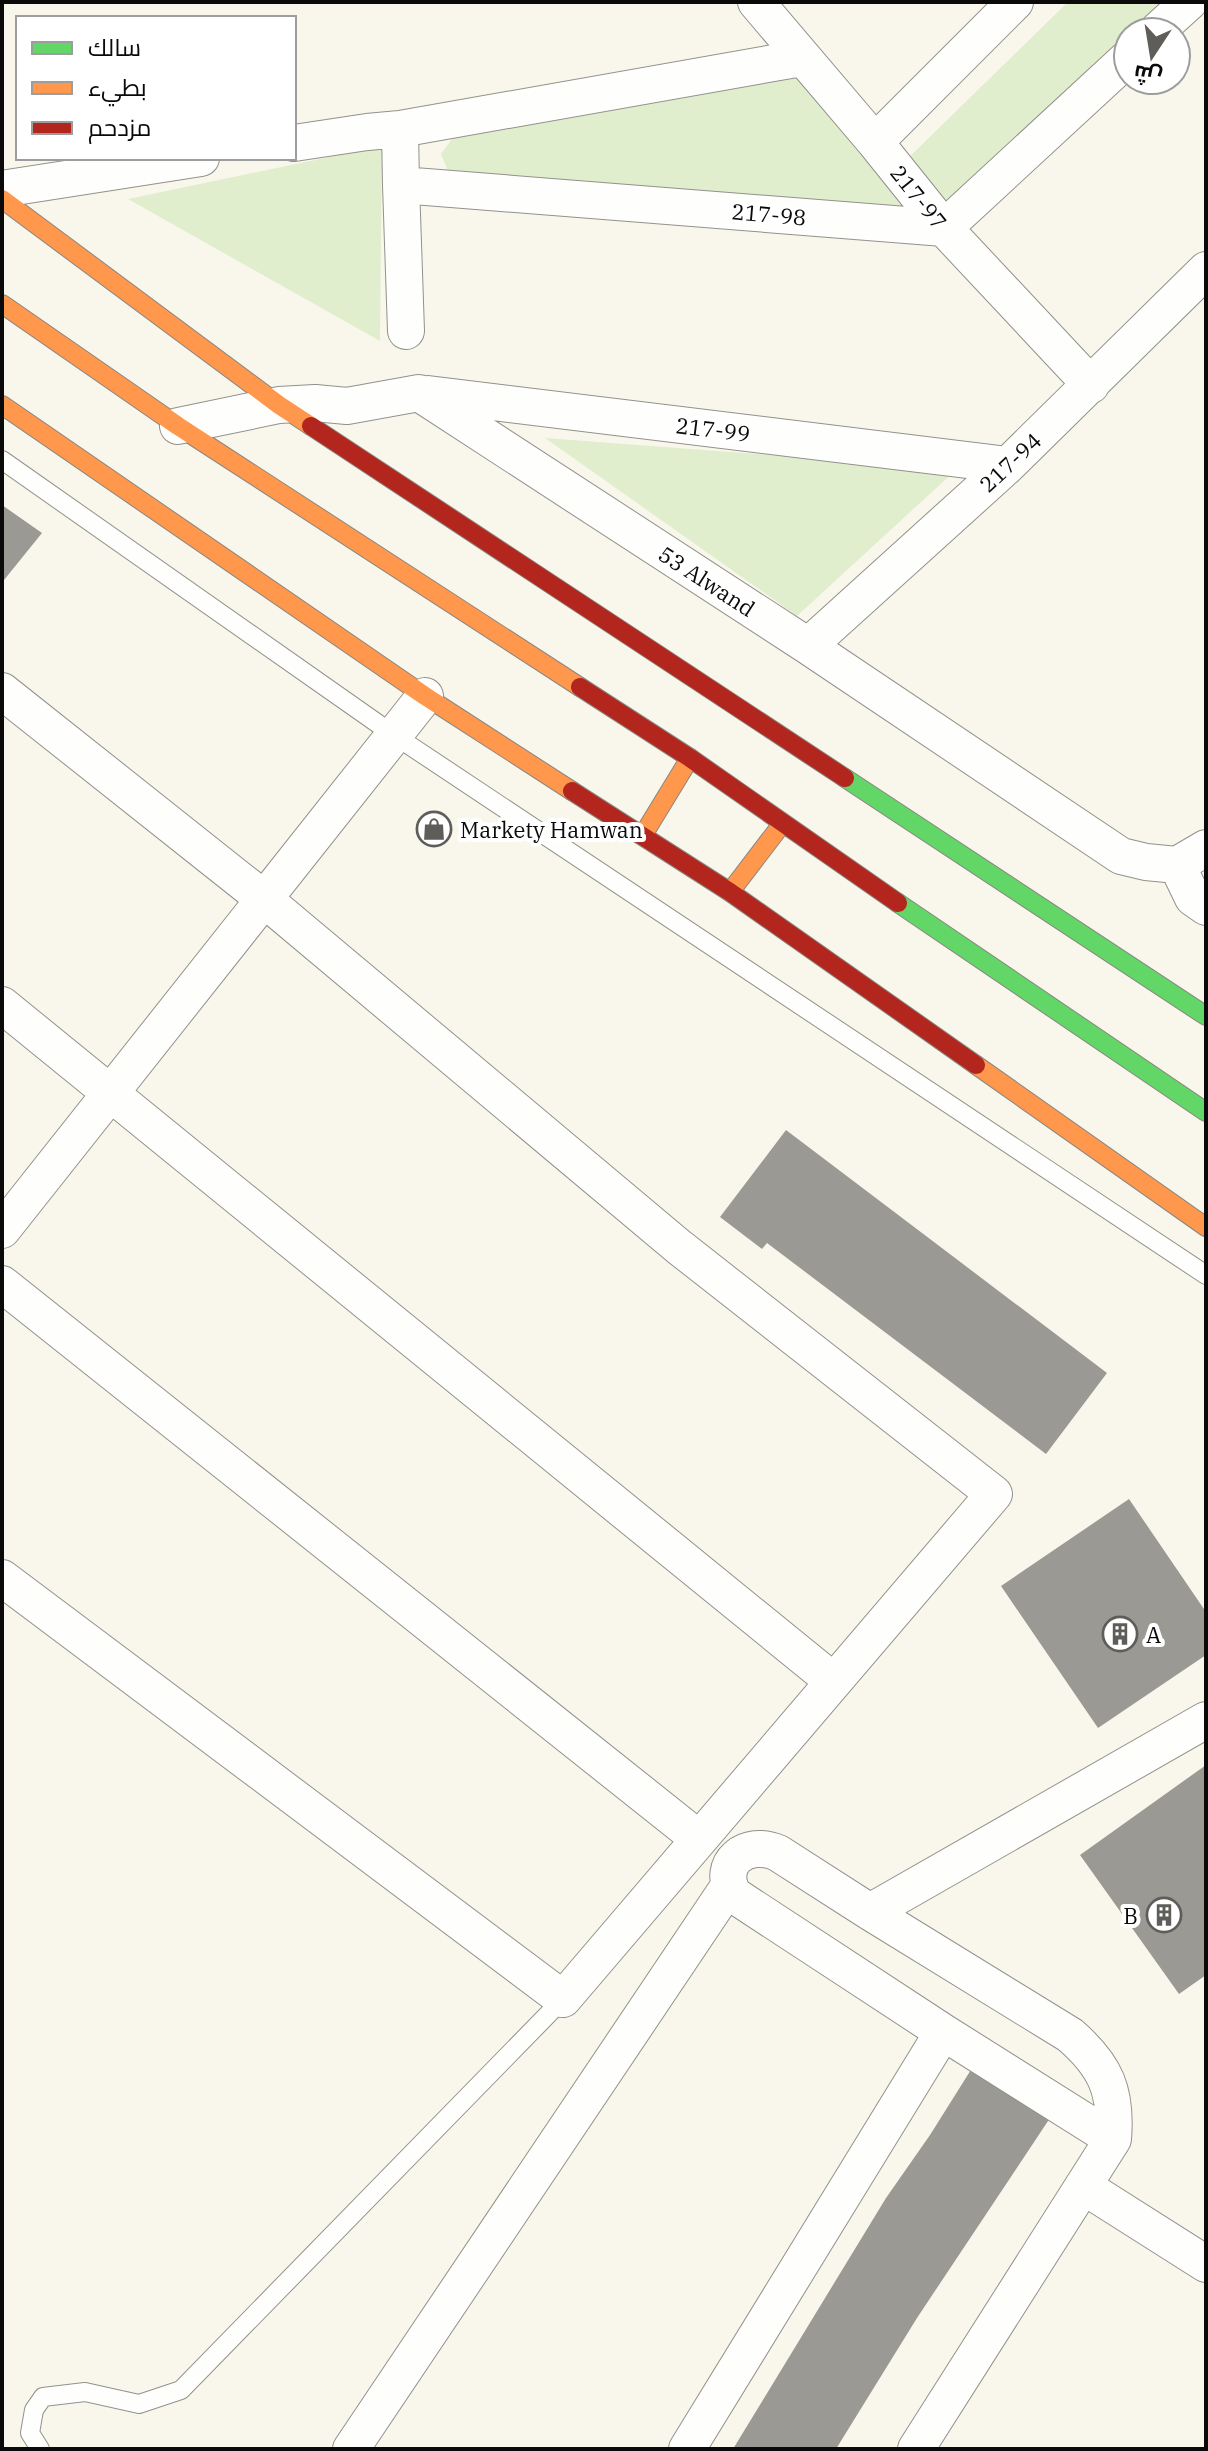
<svg xmlns="http://www.w3.org/2000/svg" width="1208" height="2451" font-family="'IBM Plex Serif',Cairo,serif">
	<rect width="100%" height="100%" fill="#f9f7ec"/>
	<!-- grass -->
	<path fill="#e0eecd" d="M1068,2H1168L1138,32H1128V42L950,216L900,166Z
		M798,68L918,215L477,178L448,171L441,154L457,132Z
		M382,146L380,341L128,199Z
		M545,438L957,469L797,616Z"/>
	<!-- building -->
	<path fill="#9b9993" d="M2,505L42,533L4,580L2,578Z
		M786,1130L1107,1373L1046,1454L767,1243L762,1249L720,1217Z
		M1129,1499L1206,1612V1655L1098,1728L1001,1586Z
		M1206,1765V1975L1179,1994L1080,1855Z
		M974,2065L1052,2115L917,2318L836,2449H733L886,2198L930,2135Z"/>
	<g fill="none" stroke-linecap="round" stroke-linejoin="round">
		<!-- lane casing -->
		<g stroke="#92918c" stroke-width="20">
			<path id="lane" d="M2,460L394,735L1206,1275
				M40,2449L30,2433L34,2410L43,2397L85,2392L139,2404L181,2390L563,1999"/>
		</g>
		<!-- street casing -->
		<g stroke="#92918c" stroke-width="38">
			<path id="street" d="M756,2L875,142L944,228L1091,385
				M1156,32L1189,2
				M400,129L401,185L944,228L1128,58
				M875,142L1015,2
				M294,143L367,132L400,129L802,58
				M401,185L406,331
				M2,189L201,158
				M428,394L1008,465
				M178,426L279,405L315,403L347,406L419,393L808,646L1121,856L1146,862L1177,865L1206,848
				M808,646L1008,465L1206,270
				M2,691L264,899L679,1247L994,1494L563,1999L2,1578
				M1177,865L1193,898L1206,907
				M2,1005L833,1681
				M2,1230L425,696
				M2,1284L699,1839
				M870,1912L1206,1720
				M1083,2186L1206,2264
				M351,2449L729,1886
				M687,2449L943,2032
				M916,2449L1113,2139C1117,2092 1106,2066 1070,2035L870,1912L778,1853C747,1839 715,1863 734,1895L943,2032L1113,2139"/>
		</g>
		<!-- fast casing -->
		<g stroke="#888782" stroke-width="20">
			<path id="fast" d="M845,778L1206,1016
				M898,903L1206,1112"/>
		</g>
		<!-- slow casing -->
		<g stroke="#888782" stroke-width="20">
			<path id="slow" d="M2,199L279,405L311,426
				M2,304L178,426L580,687
				M2,405L425,696L572,791
				M643,835L690,758
				M730,892L782,824
				M976,1065L1206,1227"/>
		</g>
		<!-- jam casing -->
		<g stroke="#888782" stroke-width="20">
			<path id="jam" d="M311,426L845,778
				M580,687L690,758L898,903
				M572,791L730,892L976,1065"/>
		</g>
		<!-- lane -->
		<use href="#lane" stroke="#fefefc" stroke-width="18"/>
		<!-- street -->
		<use href="#street" stroke="#fefefc" stroke-width="36"/>
		<!-- fast -->
		<use href="#fast" stroke="#63d668" stroke-width="18"/>
		<!-- slow -->
		<use href="#slow" stroke="#ff974d" stroke-width="18"/>
		<!-- jam -->
		<use href="#jam" stroke="#b3261e" stroke-width="18"/>
	</g>
	<!-- icons -->
	<defs>
		<g id="shop-ring" transform="scale(1.8)"><circle r="9.5" fill="#fff" stroke="#5e5d59" stroke-width="1.5"/><path d="M-5-2.5h2.3a2.7 3.5 0 0 1 5.4 0H5L5.5 6h-11ZM-1.5-2.5h3a1.5 2.3 0 0 0-3 0Z" fill="#5e5d59"/></g>
		<g id="building-ring" transform="scale(1.8)"><circle r="9.5" fill="#fff" stroke="#5e5d59" stroke-width="1.5"/><path d="M-4-6H4V6H1V3H-1V6H-4ZM-2.5-4.3h1.7v1.8h-1.7ZM.8-4.3h1.7v1.8H.8ZM-2.5-1h1.7V.8h-1.7ZM.8-1h1.7V.8H.8Z" fill="#5e5d59"/></g>
	</defs>
	<g fill-rule="evenodd">
		<use href="#shop-ring" x="434" y="829"/>
		<use href="#building-ring" x="1120" y="1634"/>
		<use href="#building-ring" x="1164" y="1915"/>
	</g>
	<g text-anchor="middle" dominant-baseline="central" stroke-width="8" stroke-linejoin="round" paint-order="stroke">
		<!-- street labels -->
		<g font-size="22" fill="#0a0a0a" stroke="#fff">
			<text transform="translate(919 197) rotate(51)">217-97</text>
			<text transform="translate(769 214) rotate(5)">217-98</text>
			<text transform="translate(713 429) rotate(7)">217-99</text>
			<text transform="translate(1010 462) rotate(-43)">217-94</text>
			<text transform="translate(707 581) rotate(33)">53 Alwand</text>
		</g>
		<!-- poi labels -->
		<g font-size="22" fill="#0a0a0a" stroke="#fff" text-anchor="start">
			<text x="460" y="829">Markety Hamwan</text>
			<text x="1146" y="1634">A</text>
			<text x="1138" y="1915" text-anchor="end">B</text>
		</g>
	</g>
	<!-- border -->
	<rect width="1208" height="2451" fill="none" stroke="#0a0a0a" stroke-width="8"/>
	<!-- legend -->
	<rect x="16" y="16" width="280" height="144" fill="#ffffff" stroke="#9d9d9d" stroke-width="2"/>
	<rect x="32" y="42" width="40" height="12" fill="#63d668" stroke="#9d9d9d" stroke-width="2"/>
	<text x="88" y="56" font-size="24" fill="#0a0a0a">سالك</text>
	<rect x="32" y="82" width="40" height="12" fill="#ff974d" stroke="#9d9d9d" stroke-width="2"/>
	<text x="88" y="96" font-size="24" fill="#0a0a0a">بطيء</text>
	<rect x="32" y="122" width="40" height="12" fill="#b3261e" stroke="#9d9d9d" stroke-width="2"/>
	<text x="88" y="136" font-size="24" fill="#0a0a0a">مزدحم</text>
	<!-- north arrow -->
	<g transform="translate(1152 56) rotate(192)"><circle r="38" fill="#ffffff" stroke="#9d9d9d" stroke-width="2"/>
	<path d="M0-6L14 30L0 20L-14 30Z" fill="#5e5d59"/>
	<text y="-12" font-size="22" font-weight="bold" text-anchor="middle" fill="#0a0a0a">ش</text>
	</g>
</svg>
